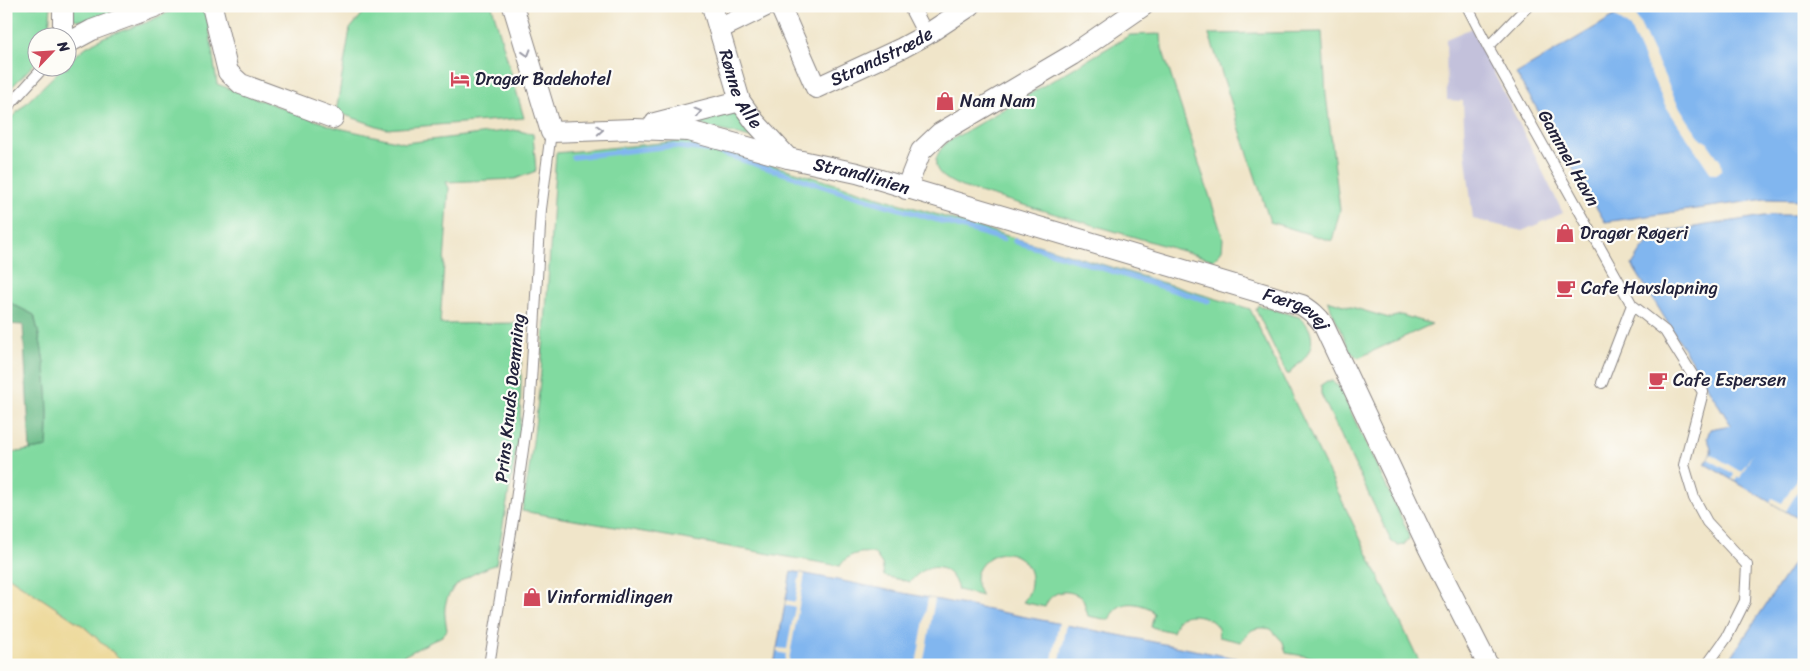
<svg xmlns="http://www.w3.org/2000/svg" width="1810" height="671" font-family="Sriracha,sans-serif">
	<rect width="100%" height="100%" fill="#fdfcf7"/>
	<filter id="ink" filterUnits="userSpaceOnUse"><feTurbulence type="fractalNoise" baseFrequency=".02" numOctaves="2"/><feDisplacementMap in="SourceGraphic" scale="10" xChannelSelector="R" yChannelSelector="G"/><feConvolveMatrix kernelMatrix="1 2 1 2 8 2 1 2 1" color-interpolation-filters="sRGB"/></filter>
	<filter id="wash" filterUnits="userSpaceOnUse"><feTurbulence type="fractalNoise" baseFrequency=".0096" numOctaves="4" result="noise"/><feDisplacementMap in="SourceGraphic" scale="20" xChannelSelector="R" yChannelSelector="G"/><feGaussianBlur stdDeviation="1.12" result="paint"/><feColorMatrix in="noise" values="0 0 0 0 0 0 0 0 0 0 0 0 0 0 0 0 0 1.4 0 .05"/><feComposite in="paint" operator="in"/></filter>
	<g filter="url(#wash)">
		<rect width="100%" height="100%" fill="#f0e5c9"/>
		<!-- industrial -->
		<path fill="#c3c1db" d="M1472,28L1563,213L1522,231L1473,219L1465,149L1463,101L1447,100L1446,39Z"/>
		<!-- green -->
		<path fill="#81daa0" stroke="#527e6e" d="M6,6H51L48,37L38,38L37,61L6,93Z
			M71,6H131C113,13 91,27 72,18Z
			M182,6H206L217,84L334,127L405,143L514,130L533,134L536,171L515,179L446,182L449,188L440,324L522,323L520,430L496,564C476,573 449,581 445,607C444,614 446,623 447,630L442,636L386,665H127L83,626L6,575V454L47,447C50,402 46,359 34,315L14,305L6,299V123L62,68H68V62L70,60L86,47L104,37L145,23Z
			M369,6H492L524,118L386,129L336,112L350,29Z
			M1322,32L1326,95L1340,210L1332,241L1270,222L1209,34Z
			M1161,34L1162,48L1223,238L1222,250L1214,260L962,187C939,177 925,166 946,143L1130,35Z
			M732,110L741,122L759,140L684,121Z
			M682,141L713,147L1250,309L1421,665H1358L1286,653L1283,642L1271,629C1256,626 1249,629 1241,642L1219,637C1218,635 1219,632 1218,629C1213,616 1188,610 1178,620C1176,623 1174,629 1173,632L1151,627L1154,614L1151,609C1134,601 1117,600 1109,620L1088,616L1083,599C1070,588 1051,589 1045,607L1023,602C1037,586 1033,561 1012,554C997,549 978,562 976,577C976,584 979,590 982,596L958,590C951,562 927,561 910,582L884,576L882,564L875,554C860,551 849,553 840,566L522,511C544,393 548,273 556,153Z
			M1327,300L1389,318L1401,315L1432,324L1358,358L1351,352Z
			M1258,305L1299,317C1312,326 1316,344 1306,356C1302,363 1293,366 1290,374H1287L1256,310Z
			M1327,381H1332L1339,387L1408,532L1409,539L1404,545L1398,546L1391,541L1321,394V385Z"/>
		<!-- forest -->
		<path fill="#68ba86" stroke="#456e60" d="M6,299L14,305L34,315C46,359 50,401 47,447L30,450L23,325L6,324Z"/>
		<!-- sand -->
		<path fill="#eeda9e" stroke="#887e6c" d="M6,575L83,626L127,665H6Z"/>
		<!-- water -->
		<path fill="#81b6ef" stroke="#526c95" d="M1632,6H1804V200L1766,199L1605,222L1516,74L1614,16L1635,11Z
			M1771,215H1804V522L1705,464C1713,451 1713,451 1707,438L1710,429L1731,425L1632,265L1641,251L1656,233Z
			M1804,547V665H1726Z
			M791,571L1271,665H774Z"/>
		<!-- pier -->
		<path fill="#f0e5c9" d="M1634,11L1677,103L1691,125L1702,140L1706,141L1721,162L1722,170L1717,174H1713L1710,172L1665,105L1630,28L1614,16Z
			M1753,453L1740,478L1738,477L1735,481L1732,479L1734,474L1708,459L1711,454L1741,472Z
			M1804,467V481L1786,511L1770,502L1772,498L1782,503Z
			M800,573L805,574L788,665H784L786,654L777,652V648L787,649L795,607L785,605L786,600L795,602Z
			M928,598L935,599L923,665H916Z
			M1059,622L1067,624L1059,665H1051Z"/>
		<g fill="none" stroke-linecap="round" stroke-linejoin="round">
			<!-- stream -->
			<path stroke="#81b6ef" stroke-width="5.5" d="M573,157L670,146L715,151L829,188L1003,239
				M1015,241L1209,301"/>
		</g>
	</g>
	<g filter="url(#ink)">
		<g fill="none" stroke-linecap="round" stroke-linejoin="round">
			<!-- service casing -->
			<g stroke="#898482" stroke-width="12">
				<path id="service" d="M1467,6L1488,47L1632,305L1602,383
					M1488,47L1528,6
					M6,109L43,68
					M1632,305L1665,331L1703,392L1684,465L1694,498L1707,522L1747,565L1745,601L1727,637L1707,665
					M489,665L514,514L530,399L541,209L551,132"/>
			</g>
			<!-- pedestrian casing -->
			<g stroke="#898482" stroke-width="17">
				<path id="pedestrian" d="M911,6L926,35"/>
			</g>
			<!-- minor casing -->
			<g stroke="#898482" stroke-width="22">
				<g id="minor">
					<path d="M63,6V38"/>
					<path d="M212,6L228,72L241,84L333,118"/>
					<path id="s1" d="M513,6L551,132L634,129L689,131L788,158L857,173L1302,305C1311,311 1318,316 1323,324L1429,549L1488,665"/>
					<path id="s2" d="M712,6L740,101L755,122L788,158"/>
					<path id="s3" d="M780,6L816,88L902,48L926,35L970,6"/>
					<path d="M719,29L766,6"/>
					<path d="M68,43L92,30L157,6"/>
					<path d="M655,123L740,101"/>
					<path d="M906,189L921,151L940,133L1072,55L1143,6"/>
				</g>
			</g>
			<!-- service -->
			<use href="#service" stroke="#fff" stroke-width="10"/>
			<!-- pedestrian -->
			<use href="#pedestrian" stroke="#fff" stroke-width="15"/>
			<!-- minor -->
			<use href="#minor" stroke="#fff" stroke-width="20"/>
		</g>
		<!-- one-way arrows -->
		<defs><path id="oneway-chevron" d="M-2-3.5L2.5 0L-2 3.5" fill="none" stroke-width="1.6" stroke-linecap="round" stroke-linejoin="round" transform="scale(1.25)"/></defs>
		<g stroke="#9c9ca7">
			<use href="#oneway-chevron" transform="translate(527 53) rotate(73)"/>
			<use href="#oneway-chevron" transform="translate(698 112) rotate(-15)"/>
			<use href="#oneway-chevron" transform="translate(600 130) rotate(-3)"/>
		</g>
	</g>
	<!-- icons -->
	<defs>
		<g id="hotel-bare" transform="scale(1.5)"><path d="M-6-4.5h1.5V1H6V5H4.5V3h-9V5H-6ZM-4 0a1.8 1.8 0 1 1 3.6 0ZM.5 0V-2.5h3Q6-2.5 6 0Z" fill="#d1495b" stroke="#fdfcf7" stroke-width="2.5" paint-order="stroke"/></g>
		<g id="shop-bare" transform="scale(1.5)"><path d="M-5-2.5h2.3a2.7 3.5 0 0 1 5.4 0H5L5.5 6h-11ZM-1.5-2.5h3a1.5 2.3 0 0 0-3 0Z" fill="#d1495b" stroke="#fdfcf7" stroke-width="2.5" paint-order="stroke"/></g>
		<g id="cafe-bare" transform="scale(1.5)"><path d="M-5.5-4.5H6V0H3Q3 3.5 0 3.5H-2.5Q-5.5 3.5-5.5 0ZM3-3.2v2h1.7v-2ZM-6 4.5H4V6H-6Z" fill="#d1495b" stroke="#fdfcf7" stroke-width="2.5" paint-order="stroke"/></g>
	</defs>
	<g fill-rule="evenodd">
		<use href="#hotel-bare" x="460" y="79"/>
		<use href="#shop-bare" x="945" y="101"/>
		<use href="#shop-bare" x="1565" y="233"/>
		<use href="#cafe-bare" x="1566" y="288"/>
		<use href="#cafe-bare" x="1658" y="380"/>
		<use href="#shop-bare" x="532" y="597"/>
	</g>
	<g text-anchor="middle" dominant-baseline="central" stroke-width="4.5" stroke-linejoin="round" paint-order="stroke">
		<!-- street labels -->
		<g font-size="18" fill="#22223b" stroke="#fdfcf7">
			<text stroke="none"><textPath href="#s3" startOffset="162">Strandstræde</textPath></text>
			<text stroke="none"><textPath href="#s2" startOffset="88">Rønne Alle</textPath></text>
			<text transform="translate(1569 158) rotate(61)">Gammel Havn</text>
			<text stroke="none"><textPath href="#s1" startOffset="448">Strandlinien</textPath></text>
			<text stroke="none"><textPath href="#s1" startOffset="904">Færgevej</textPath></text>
			<text transform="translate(510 398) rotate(-84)">Prins Knuds Dæmning</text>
		</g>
		<!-- poi labels -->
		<g font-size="18" fill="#22223b" stroke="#fdfcf7" text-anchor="start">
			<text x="475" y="79">Dragør Badehotel</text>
			<text x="960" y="101">Nam Nam</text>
			<text x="1580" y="233">Dragør Røgeri</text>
			<text x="1581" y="288">Cafe Havslapning</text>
			<text x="1673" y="380">Cafe Espersen</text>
			<text x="547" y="597">Vinformidlingen</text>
		</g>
	</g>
	<!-- margin -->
	<rect width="1810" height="671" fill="none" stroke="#fdfcf7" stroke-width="25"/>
	<!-- north arrow -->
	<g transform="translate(52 52) rotate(65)"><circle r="24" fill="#fdfcf7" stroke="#a5a5ac"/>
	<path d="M0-4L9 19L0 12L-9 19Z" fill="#d1495b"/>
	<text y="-8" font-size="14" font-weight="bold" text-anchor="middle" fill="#22223b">N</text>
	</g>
</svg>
